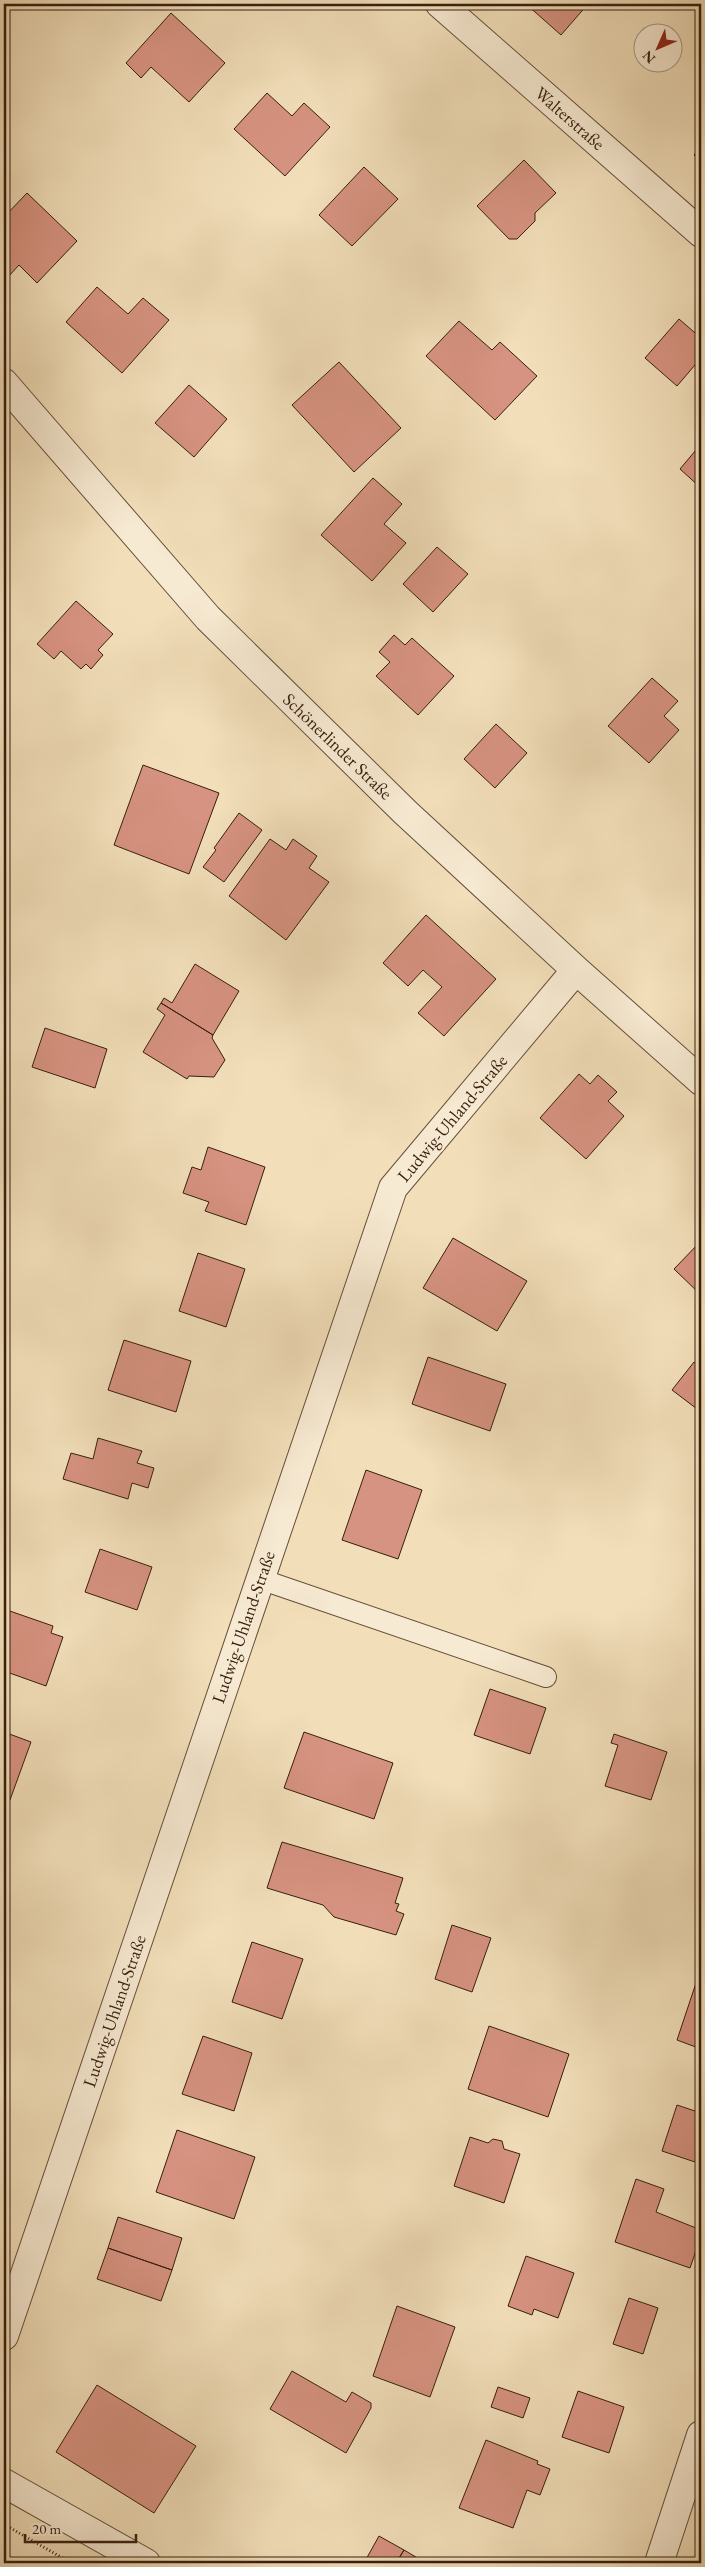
<svg xmlns="http://www.w3.org/2000/svg" width="705" height="2567" font-family="'EB Garamond',serif">
	<rect width="100%" height="100%" fill="#f2dfba"/>
	<filter id="stains"><feTurbulence type="fractalNoise" baseFrequency=".004" numOctaves="4"/><feColorMatrix values="0 0 0 0 .2 0 0 0 0 .09 0 0 0 0 .02 0 0 0 .5 -.17"/></filter>
	<radialGradient id="worn" r=".72"><stop offset=".6" stop-color="#630" stop-opacity="0"/><stop offset="1" stop-color="#630" stop-opacity=".3"/></radialGradient>
	<!-- building -->
	<path fill="#d79381" stroke="#371e0f" d="M526,4H588L561,35Z
		M171,13L225,63L189,102L151,67L141,78L126,63Z
		M267,93L292,116L304,103L330,127L285,176L234,129Z
		M701,147V161L694,155Z
		M524,160L556,193L535,213V221L517,239H509L477,206Z
		M364,167L398,199L352,246L319,215Z
		M27,193L77,241L37,283L19,265L8,277L4,274V217Z
		M97,287L128,314L143,298L169,320L122,373L66,322Z
		M679,319L701,338V358L677,386L645,358Z
		M459,321L492,350L500,342L537,376L495,420L426,356Z
		M339,362L401,428L354,472L292,405Z
		M189,385L227,419L194,457L155,423Z
		M701,444V488L680,469Z
		M373,478L402,504L384,524L406,543L372,581L321,535Z
		M437,547L468,574L433,612L403,584Z
		M76,601L113,634L98,650L103,655L91,669L86,664L81,669L61,651L54,659L37,644Z
		M394,635L405,645L412,638L454,676L418,715L376,676L390,662L379,652Z
		M652,678L678,701L664,716L679,730L649,763L608,726Z
		M496,724L527,753L495,788L464,759Z
		M143,765L219,793L189,874L114,845Z
		M239,813L262,830L224,882L203,867L216,850L214,848Z
		M270,839L286,850L293,839L317,856L309,868L329,882L286,940L229,896Z
		M426,915L496,979L444,1036L418,1013L442,987L423,970L408,986L383,963Z
		M195,964L239,991L213,1035L161,1003L164,998L172,1003Z
		M161,1003L213,1035L212,1038L225,1060L214,1077L189,1076L187,1079L143,1052L165,1015L157,1009Z
		M45,1028L107,1049L95,1088L32,1067Z
		M579,1074L590,1084L598,1075L617,1092L608,1101L624,1116L586,1159L540,1118Z
		M208,1147L265,1167L246,1225L205,1211L209,1202L183,1193L192,1167L201,1170Z
		M453,1238L527,1281L497,1331L423,1288Z
		M701,1241V1295L674,1269Z
		M198,1253L245,1269L226,1327L179,1311Z
		M124,1340L191,1361L176,1412L108,1390Z
		M428,1357L506,1384L490,1431L412,1404Z
		M694,1362L701,1368V1412L672,1390Z
		M98,1438L142,1451L137,1463L154,1468L148,1488L132,1483L128,1499L63,1479L71,1453L93,1459Z
		M366,1470L422,1490L398,1559L342,1540Z
		M100,1549L152,1567L137,1610L85,1592Z
		M4,1609L53,1626L51,1633L63,1637L46,1686L4,1671Z
		M490,1689L546,1708L530,1754L474,1735Z
		M4,1732L31,1742L10,1800L4,1798Z
		M304,1732L393,1763L374,1819L284,1788Z
		M614,1734L667,1752L651,1800L605,1786L618,1745L611,1743Z
		M282,1842L403,1878L395,1903L399,1904L396,1911L404,1914L396,1935L334,1917L323,1905L267,1888Z
		M452,1925L491,1938L472,1992L435,1979Z
		M252,1942L303,1959L282,2019L232,2002Z
		M696,1983L701,1985V2049L677,2040Z
		M489,2026L569,2054L548,2117L468,2089Z
		M203,2036L252,2053L234,2111L182,2094Z
		M677,2105L701,2113V2164L662,2151Z
		M177,2130L255,2157L234,2219L156,2192Z
		M470,2137L488,2143L493,2139L502,2141L504,2149L520,2154L504,2203L454,2186Z
		M636,2179L664,2189L656,2212L701,2230V2236L690,2268L615,2242Z
		M118,2217L182,2238L172,2270L108,2248Z
		M108,2248L172,2270L161,2301L97,2279Z
		M526,2256L574,2273L558,2318L534,2309L532,2315L508,2306Z
		M629,2298L658,2308L643,2354L613,2344Z
		M397,2306L455,2327L430,2397L373,2376Z
		M292,2371L346,2402L352,2392L371,2403V2408L346,2453L270,2409Z
		M97,2385L196,2446L154,2513L56,2452Z
		M498,2387L530,2398L523,2418L491,2407Z
		M578,2391L624,2407L609,2453L562,2437Z
		M486,2440L538,2461L537,2464L550,2469L540,2495L527,2490L513,2528L459,2508Z
		M379,2536L404,2550L396,2563H364Z
		M404,2550L426,2563H396Z"/>
	<g fill="none" stroke-linecap="round" stroke-linejoin="round">
		<!-- lane casing -->
		<g stroke="#664e3a" stroke-width="22">
			<path id="lane" d="M260,1579L546,1677"/>
		</g>
		<!-- street casing -->
		<g stroke="#664e3a" stroke-width="30">
			<path id="street" d="M440,4L701,233
				M4,383L208,618L405,812L576,970L701,1081
				M4,2336L393,1188L576,970
				M4,2483L146,2563
				M659,2563L701,2435"/>
		</g>
		<!-- path -->
		<path stroke="#371e0f" stroke-width="3" stroke-dasharray="1 2.5" stroke-linecap="butt" d="M7,2526L71,2563"/>
		<!-- lane -->
		<use href="#lane" stroke="#f7ead2" stroke-width="20"/>
		<!-- street -->
		<use href="#street" stroke="#f7ead2" stroke-width="28"/>
	</g>
	<g text-anchor="middle" dominant-baseline="central" stroke-width="4.5" stroke-linejoin="round" paint-order="stroke">
		<!-- street labels -->
		<g font-size="18" fill="#371e0f" stroke="#f7ead2">
			<text transform="translate(570 118) rotate(41)">Walterstraße</text>
			<text transform="translate(338 746) rotate(44)">Schönerlinder Straße</text>
			<text transform="translate(452 1118) rotate(-50)">Ludwig-Uhland-Straße</text>
			<text transform="translate(243 1627) rotate(-71)">Ludwig-Uhland-Straße</text>
			<text transform="translate(114 2011) rotate(-71)">Ludwig-Uhland-Straße</text>
		</g>
	</g>
	<!-- margin -->
	<rect width="705" height="2567" fill="none" stroke="#f2dfba" stroke-width="20"/>
	<rect x="5" y="5" width="695" height="2557" fill="none" stroke="#371e0f" stroke-width="2.5"/>
	<rect x="10" y="10" width="685" height="2547" fill="none" stroke="#371e0f"/>
	<!-- north arrow -->
	<g transform="translate(658 48) rotate(225)"><circle r="24" fill="#f7ead2" stroke="#aa9884"/>
	<path d="M0-4L9 19L0 12L-9 19Z" fill="#8f2418"/>
	<text y="-8" font-size="14" font-weight="bold" text-anchor="middle" fill="#371e0f">N</text>
	</g>
	<!-- scale -->
	<path d="M25 2534v8h111v-8" fill="none" stroke="#371e0f" stroke-width="2.5"/>
	<text x="32" y="2534" font-size="15" fill="#371e0f" stroke="#f7ead2" stroke-width="4" paint-order="stroke">20 m</text>
	<rect width="100%" height="100%" filter="url(#stains)"/>
	<rect width="100%" height="100%" fill="url(#worn)"/>
</svg>
